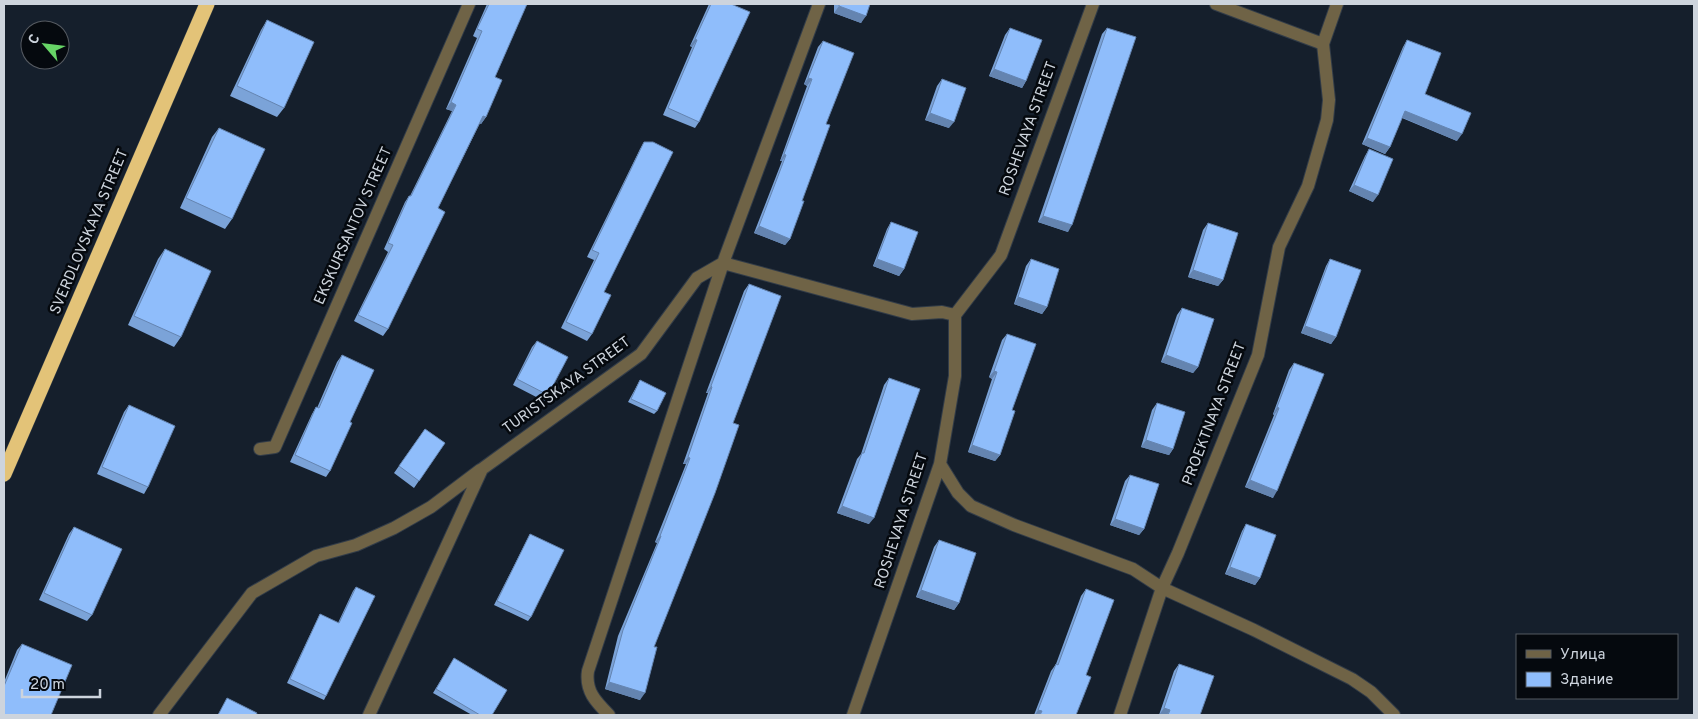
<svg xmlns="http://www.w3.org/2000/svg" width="1698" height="719" font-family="Overpass,sans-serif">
	<rect width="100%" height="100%" fill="#151f2c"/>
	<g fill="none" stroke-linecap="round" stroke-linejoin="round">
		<!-- minor casing -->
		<g stroke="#323c48" stroke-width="14">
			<path id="minor" d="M1216,4L1323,44
				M260,449L275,447L469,4
				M940,464L958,493L971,506L1014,525L1133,569L1162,588L1254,630L1352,679L1371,692L1394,715
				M159,715L252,593L316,556L356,545L394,528L431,507L480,470
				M369,715L482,469L641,354L697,278L723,263L819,4
				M609,715C596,702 585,691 588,671L723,263L912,314L942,312L955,315
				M853,715L940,464L955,376V315L1001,255L1093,4
				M1120,715L1162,588L1178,553L1258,355L1279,247L1308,186L1327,120L1329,100L1323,44L1337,4"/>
		</g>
		<!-- highway casing -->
		<g stroke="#323c48" stroke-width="16">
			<path id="highway" d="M4,474L207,4"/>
		</g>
		<!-- minor -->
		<use href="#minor" stroke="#6f6346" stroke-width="12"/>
		<!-- highway -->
		<use href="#highway" stroke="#e3c378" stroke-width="15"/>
	</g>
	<!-- wall -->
	<path fill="#7ba3d8" d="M487,4H527L495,77L486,117L481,124L480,123L438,208L388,329L383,336L354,321L388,252L384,249L405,202L409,196H410L452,111L446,109L477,38L473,36Z
		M709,4H731L699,122L695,128L663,115L692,47L690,46Z
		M834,4H870L861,23L834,13Z
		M267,20L284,108L277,117L230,96L261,30Z
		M1010,28L1026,81L1022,88L989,76L1005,35Z
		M1107,28L1068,232L1038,222L1102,34Z
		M1407,40L1425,94L1457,141L1402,118L1390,147L1385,154L1362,144L1403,47Z
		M823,41L826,124L790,239L785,245L754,233L782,161H780L807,86L804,84L818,47Z
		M942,79L949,128L925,120L937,86Z
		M219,128L232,219L225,229L180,208L212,137Z
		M644,142L592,334L587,341L561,328L594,260L587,257L640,149Z
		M1369,149L1373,202L1349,191L1365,156Z
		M891,222L904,269L899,276L873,266L887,229Z
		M1208,223L1223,280L1218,286L1188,277L1203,230Z
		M165,249L181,337L174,347L128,325L158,259Z
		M1031,259L1047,307L1042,314L1014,304L1026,266Z
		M1330,259L1336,337L1331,344L1301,333L1326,266Z
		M749,284L733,423L654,647L640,700L605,689L618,636L657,543L655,542L686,464H683L708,393H706L744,291Z
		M1182,308L1198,367L1193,373L1161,362L1177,315Z
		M1007,334L1012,410L1000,455L995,461L968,452L992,379L989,377L1002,340Z
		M537,341L548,395L544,401L513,385L532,347Z
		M342,355L350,422L330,471L326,477L290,462L312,414L316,407L317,408L337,362Z
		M1294,363L1273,498L1245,487L1274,415L1273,414L1289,370Z
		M889,378L869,524L837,513L857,459L861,454L884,385Z
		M640,380L657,411L654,414L628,402Z
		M1157,403L1173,449L1169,455L1141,447L1152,410Z
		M129,405L148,487L144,494L97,474L124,412Z
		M425,429L445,443L414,488L394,473Z
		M1130,475L1144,529L1139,535L1110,525L1125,481Z
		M1246,524L1260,578L1255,585L1225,574L1242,531Z
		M74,527L92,615L87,621L39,600L69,534Z
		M530,534L531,617L528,621L494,605Z
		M939,540L959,603L954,610L916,597L934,547Z
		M356,587L326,696L324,700L287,683L318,618L320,614L338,623L353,591Z
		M1086,589V675L1076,715H1034L1051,671L1056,664L1081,596Z
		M22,644L4,715V682L17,650Z
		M452,662L492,715H472L433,693Z
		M1179,664L1200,715H1159L1174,671Z"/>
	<!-- shaded-wall -->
	<path fill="#6484b0" d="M839,6L866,16L861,23L834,13Z
		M695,39L697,40L692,47L690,46Z
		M994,69L1026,81L1022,88L989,76Z
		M808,78L812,79L807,86L804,84Z
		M451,102L456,105L452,111L446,109Z
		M1405,111L1462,134L1457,141L1401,117Z
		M930,113L954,122L949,128L925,120Z
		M483,116L486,117L481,124L479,123Z
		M1367,138L1390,147L1385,154L1362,144Z
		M784,154L786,155L782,161H780Z
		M1354,185L1378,195L1373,202L1349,191Z
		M1043,216L1072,225L1068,232L1038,222Z
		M759,226L790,239L785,245L754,233Z
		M877,259L904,269L899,276L873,266Z
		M1193,270L1223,280L1218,286L1188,277Z
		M1018,297L1047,307L1042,314L1014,304Z
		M1305,326L1336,337L1331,344L1301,333Z
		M1166,355L1198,367L1193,373L1161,362Z
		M994,371L997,372L992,379L989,377Z
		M711,386L712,387L708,393H706Z
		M1277,407L1279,408L1274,415L1273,414Z
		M1146,440L1173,449L1169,455L1141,447Z
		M972,445L1000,455L995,461L968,452Z
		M688,457L690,458L686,464H683Z
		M1250,480L1277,491L1273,498L1245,487Z
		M842,506L874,518L869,524L837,513Z
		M1115,519L1144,529L1139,535L1110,525Z
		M660,536H661L657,543L655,542Z
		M1230,567L1260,578L1255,585L1225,574Z
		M921,590L959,603L954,610L916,597Z
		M609,682L645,693L640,700L605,689Z
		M1164,708L1170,710L1167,715H1159Z
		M1038,710L1042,711L1039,715H1035Z"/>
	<!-- building -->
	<path fill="#8fbdfb" stroke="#6484b0" d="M489,4H527L495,77L502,80L486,117L483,116L438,208L445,212L388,329L358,315L393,245L388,243L409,196H411L456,105L451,102L482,31L477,29Z
		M711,4H731L750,12L699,122L668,108L697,40L695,39Z
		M839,4H870L866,16L839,6Z
		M267,20L314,42L284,108L237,86Z
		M1010,28L1042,40L1026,81L994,69Z
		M1107,28L1136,37L1072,225L1043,216Z
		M1407,40L1441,53L1425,94L1471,113L1462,134L1405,111L1390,147L1367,138Z
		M823,41L854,53L826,124L830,125L802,201H804L790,239L759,226L786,155L784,154L812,79L808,78Z
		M942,79L966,88L954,122L930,113Z
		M219,128L265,149L232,219L186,198Z
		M644,142H653L673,152L604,292L611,295L592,334L566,322L599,253L592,250Z
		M1369,149L1393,159L1378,195L1354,185Z
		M891,222L918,232L904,269L877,259Z
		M1208,223L1238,233L1223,280L1193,270Z
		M165,249L211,271L181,337L134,316Z
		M1031,259L1059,269L1047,307L1018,297Z
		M1330,259L1361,270L1336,337L1305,326Z
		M749,284L781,296L733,423L739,425L715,493L654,647H657L645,693L609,682L623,630L661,536H660L690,458L688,457L712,387L711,386Z
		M1182,308L1214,319L1198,367L1166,355Z
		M1007,334L1036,344L1012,410L1015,411L1000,455L972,445L997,372L994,371Z
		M537,341L568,357L548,395L517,379Z
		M342,355L374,370L350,422L352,423L330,471L295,455L316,407L319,408Z
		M1294,363L1324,374L1277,491L1250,480L1279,408L1277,407Z
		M889,378L920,389L874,518L842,506L862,453H864Z
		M640,380L666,393L657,411L631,399Z
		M1157,403L1185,412L1173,449L1146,440Z
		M129,405L175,426L148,487L102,467Z
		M425,429L445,443L419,481L399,466Z
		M1130,475L1159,484L1144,529L1115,519Z
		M1246,524L1276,535L1260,578L1230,567Z
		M74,527L122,549L92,615L44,593Z
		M530,534L564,550L531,617L497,601Z
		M939,540L976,553L959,603L921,590Z
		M356,587L375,596L326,696L290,679L320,614L339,623Z
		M1086,589L1114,600L1086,675L1091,677L1076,715H1040L1042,711L1038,710L1056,664L1058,665Z
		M22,644L72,665L51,715H7L4,714V686Z
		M454,658L507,690L492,715H480L436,689Z
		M1179,664L1214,676L1200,715H1168L1170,710L1164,708Z
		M227,698L257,713L256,715H218Z"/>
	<g text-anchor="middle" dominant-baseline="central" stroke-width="5" stroke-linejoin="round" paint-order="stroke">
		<!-- street labels -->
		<g font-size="15" fill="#cdd4dd" stroke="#05090e">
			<text transform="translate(1029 129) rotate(-70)">ROSHEVAYA STREET</text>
			<text transform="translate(354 226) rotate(-66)">EKSKURSANTOV STREET</text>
			<text transform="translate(90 232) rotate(-67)">SVERDLOVSKAYA STREET</text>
			<text transform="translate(567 386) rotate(-36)">TURISTSKAYA STREET</text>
			<text transform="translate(1215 414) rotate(-69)">PROEKTNAYA STREET</text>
			<text transform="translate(902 521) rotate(-72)">ROSHEVAYA STREET</text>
		</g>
	</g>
	<!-- border -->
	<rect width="1698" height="719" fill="none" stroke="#cdd4dd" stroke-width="10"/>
	<!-- legend -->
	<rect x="1516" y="634" width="162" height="65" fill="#05090e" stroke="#555a61"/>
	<rect x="1526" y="650" width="25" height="8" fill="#6f6346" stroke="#555a61"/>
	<text x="1560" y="659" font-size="15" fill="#cdd4dd">Улица</text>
	<rect x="1526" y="672" width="25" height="15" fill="#8fbdfb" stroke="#555a61"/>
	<text x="1560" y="684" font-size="15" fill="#cdd4dd">Здание</text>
	<!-- north arrow -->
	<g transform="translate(45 45) rotate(298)"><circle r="24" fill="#05090e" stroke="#555a61"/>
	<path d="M0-4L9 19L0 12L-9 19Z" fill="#67d466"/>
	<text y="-8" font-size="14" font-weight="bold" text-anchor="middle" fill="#cdd4dd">С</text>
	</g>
	<!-- scale -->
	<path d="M22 689v8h78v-8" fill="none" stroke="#cdd4dd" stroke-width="2.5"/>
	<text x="30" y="689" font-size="15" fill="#cdd4dd" stroke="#05090e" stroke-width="4" paint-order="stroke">20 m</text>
</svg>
